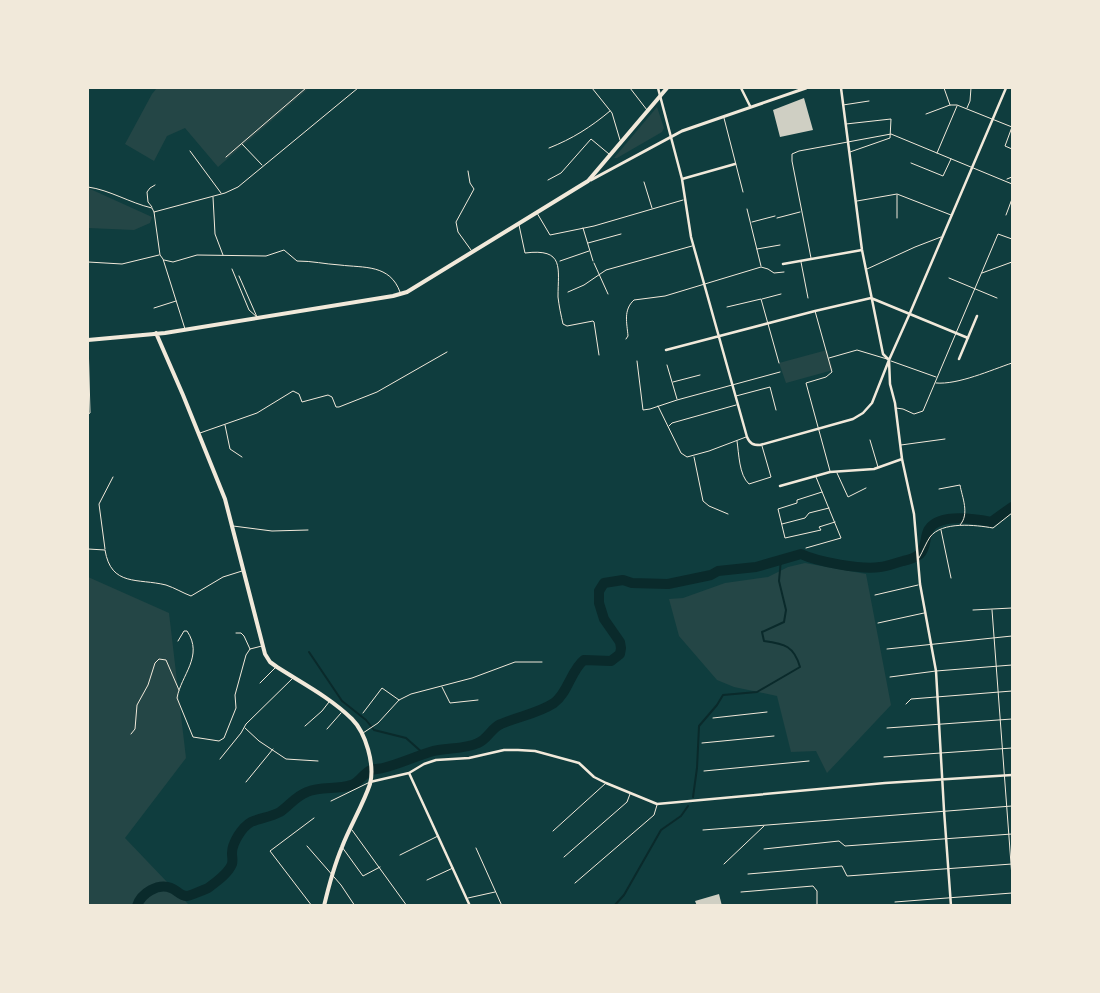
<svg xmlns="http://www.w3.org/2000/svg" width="1100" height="993" font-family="'Space Grotesk',sans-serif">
	<rect width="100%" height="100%" fill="#0f3d3e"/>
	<!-- green -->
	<path fill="#244646" d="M157,88H309L218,167L185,128L167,136L154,161L125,144L152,94Z
		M657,107L664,128L662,132L617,158H614Z
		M88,188L152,217L150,223L134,230L88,228Z
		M827,350L833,370L786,383L779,363Z
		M805,563L866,574L891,705L827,773L816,751L791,752L777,696L734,687L717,680L679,636L669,599L683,598L725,583L768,577L788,567Z
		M88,577L169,613L186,758L125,838L189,905L88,906Z"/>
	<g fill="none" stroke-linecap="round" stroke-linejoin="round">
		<!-- stream -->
		<path stroke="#0a2a2b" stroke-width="2" d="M309,652L342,701L366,720L374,730L406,738L424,754
			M693,797L697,768L699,726L717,705L723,695L757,692L800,667C794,646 785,644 764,641L762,632L784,622L786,610L779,581L781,559
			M614,906L624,895L661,830L681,816L688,806"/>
		<!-- river -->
		<path stroke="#0a2a2b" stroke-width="10" d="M137,906C141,893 158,883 171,888C177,890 180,896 187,896C189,896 206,889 208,888C216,882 228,874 232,864C233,860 232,857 232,853C232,843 242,827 251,822C260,818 271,817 280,812C289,806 296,796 307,792C321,786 337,790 351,785C359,783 362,775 369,771C373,769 379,769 383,768C399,764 414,757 430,752C445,747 463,750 478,743C488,739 491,728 501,724C519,716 537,714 554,703C568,693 571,670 584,660L611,661L620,654L621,648L620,642L604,619L599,603V591L604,583L623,580L632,583L668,584L711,575L718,571L756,567L801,554C818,562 862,570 880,567C888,566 895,563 903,561C908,560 916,557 920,554C927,547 924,537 929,529C940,513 976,519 991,522L1012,507"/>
	</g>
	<!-- building -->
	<path fill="#cfcfc3" d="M804,98L813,130L780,137L773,110Z
		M719,894L722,906H697L695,901Z"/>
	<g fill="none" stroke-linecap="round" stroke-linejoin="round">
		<!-- service -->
		<path stroke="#f1e9da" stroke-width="1" d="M592,88L612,113L620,140
			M630,88L647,110
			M944,88L950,105
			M843,105L869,101
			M967,108L970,101L971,88
			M926,114L950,105H957L1012,127
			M724,118L743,192
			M846,124L891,119L890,138L850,152
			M1012,127L1005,146L1012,149
			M242,144L262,165
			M549,148C572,139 591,127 610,111
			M190,151L221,193
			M937,153L957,106
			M226,157L306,88
			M911,163L943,176L951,159
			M468,171L470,183L474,189L456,222L458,232L471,250
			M1007,179L1012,177
			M548,180L561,173L591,139L609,154
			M644,182L652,208
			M88,187C110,190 130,203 152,208L154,212
			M213,197L215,234L223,255
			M857,201L897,194L951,215
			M152,207L148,202L147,192L150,188L155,185
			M747,209L761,266
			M537,213L550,235L594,226L683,200
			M1006,215L1012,199
			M777,218L800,212
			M897,218V195
			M752,222L775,216
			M519,225L525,253C565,248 558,268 558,297C559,306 561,315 563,324L567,326L593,321L594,322L599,355
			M583,228L593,261
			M588,243L621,234
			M757,249L780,245
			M811,258L792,161V154L799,151L891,134L1012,184
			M164,260L173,262L197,255L266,256L284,250L297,261C313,261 324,264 340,265C364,268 390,264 400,292
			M560,261L589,251
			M88,262L122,264L159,255
			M801,262L808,298
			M594,263L608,294
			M232,269L249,310L257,317
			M867,269L915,247L941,237
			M982,273L1012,262
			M239,276L257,317
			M949,278L997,298
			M568,292L584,285L606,270L692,246
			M762,299L781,294
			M727,307L761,299L779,363
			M154,308L176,301
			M815,311L832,372L826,377L806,383L830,471
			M185,329L163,259L160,255L154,212L225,193L238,187L358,88
			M626,339L628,336C627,323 623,310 634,300L665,296L761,267L768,269L774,273L784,272
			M829,358L857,350L887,359
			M637,361L643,410L650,409L677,400L780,372
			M891,361L936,377
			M667,365L677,399
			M673,382L700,375
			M936,383C958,385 991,370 1012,363
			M736,396L770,387L776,410
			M658,406L681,453L687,457L709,451L746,437
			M896,408L903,409L914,414L923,411L998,234L1012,239
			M88,414L90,413L88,340
			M225,425L230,449L242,457
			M669,426L672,423L736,405
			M200,433L257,413L293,391L299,394L302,402L328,395L332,397L336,407H339L377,392L447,352
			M870,440L878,467
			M737,441C739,454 739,475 749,484L771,477L762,446
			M901,445L945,439
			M694,457L703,501L709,506L728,514
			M837,473L848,497L866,488
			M939,489L960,485C962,497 970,514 960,525
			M822,492L797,500V503L778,509L785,538L821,530L819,527L835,522
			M782,524L805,518L809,513L829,508
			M233,526L272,531L308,530
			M941,530L951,578
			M806,548L841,538L816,477
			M88,549L105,550C111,587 138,578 166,585C175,588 183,593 191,596L223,577L242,571
			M105,549L99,504L113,477
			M919,558C923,551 926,543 930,537C942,521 976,525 993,528L1012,513
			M875,595L918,585
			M973,610L1012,608
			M992,610L1012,877
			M878,623L924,613
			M236,633H241L244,636L250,649
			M178,641L184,631H187C204,656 181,675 177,698L193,737L219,741L224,738L236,708L235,695L246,655L250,649L262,646
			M887,649L1012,636
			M890,677L936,671L1012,665
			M260,683L276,667
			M442,687L450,703L478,700
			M906,704L911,699L1012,691
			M363,713L382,688L399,700
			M713,718L767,712
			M305,726L322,711L329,702
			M245,728L259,741L286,759L318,761
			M887,728L1012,719
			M327,729L341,713
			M363,733L378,723L399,700L411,694L472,678L515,662H542
			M131,734L135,729L137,705L148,685L155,663L159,659L166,660L179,690
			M702,743L774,736
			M884,757L1012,748
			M220,759L241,733L246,724L293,678
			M704,771L809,761
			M246,782L273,749
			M331,801L370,782
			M352,830L407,906
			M703,830L1012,806
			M553,831L606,783
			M307,846L341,885L355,906
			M342,847L363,876L380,867
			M476,848L502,906
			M764,849L839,841L845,846L1012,834
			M400,855L438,836
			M564,857L627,802L630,794
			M724,864L764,826
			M748,874L842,866L847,876L1012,864
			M427,880L453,868
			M575,883L654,815L657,805
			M741,892L813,886L817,891V906
			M468,898L495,892
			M895,902L1012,893
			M312,906L270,851L314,818"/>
		<!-- minor -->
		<path stroke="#f1e9da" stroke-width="2.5" d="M658,88L682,179L691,237L747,437C750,444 753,445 760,445L853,419L863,413L872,403L889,360L910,313L1006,88
			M741,88L750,106
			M841,88L862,250L883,354L889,360L890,384L895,403L902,459L914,514L920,584L936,671L944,810L951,906
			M682,179L735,164
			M783,264L862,250
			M666,350L815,311L871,298L968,338
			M959,359L977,316
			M780,486L830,472L874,469L902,459
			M409,773L470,906
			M370,782L409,773L424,764L436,760L469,758L504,750H518L535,751L579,763L594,777L606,783L657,804L885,783L1012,775"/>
		<!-- tertiary -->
		<path stroke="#f1e9da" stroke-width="3" d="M591,180L682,131L806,88"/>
		<!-- secondary -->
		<path stroke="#f1e9da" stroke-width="4" d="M156,333L183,395L225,499L265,654L270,662L277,667C302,683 331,698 352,719C366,733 375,765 370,784C363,805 350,826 342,847C334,866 329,885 324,906
			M88,340L165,333L393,296L407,292L588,181L667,88"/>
	</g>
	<!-- border -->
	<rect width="1100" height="993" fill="none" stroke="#f1e9da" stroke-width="178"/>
</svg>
